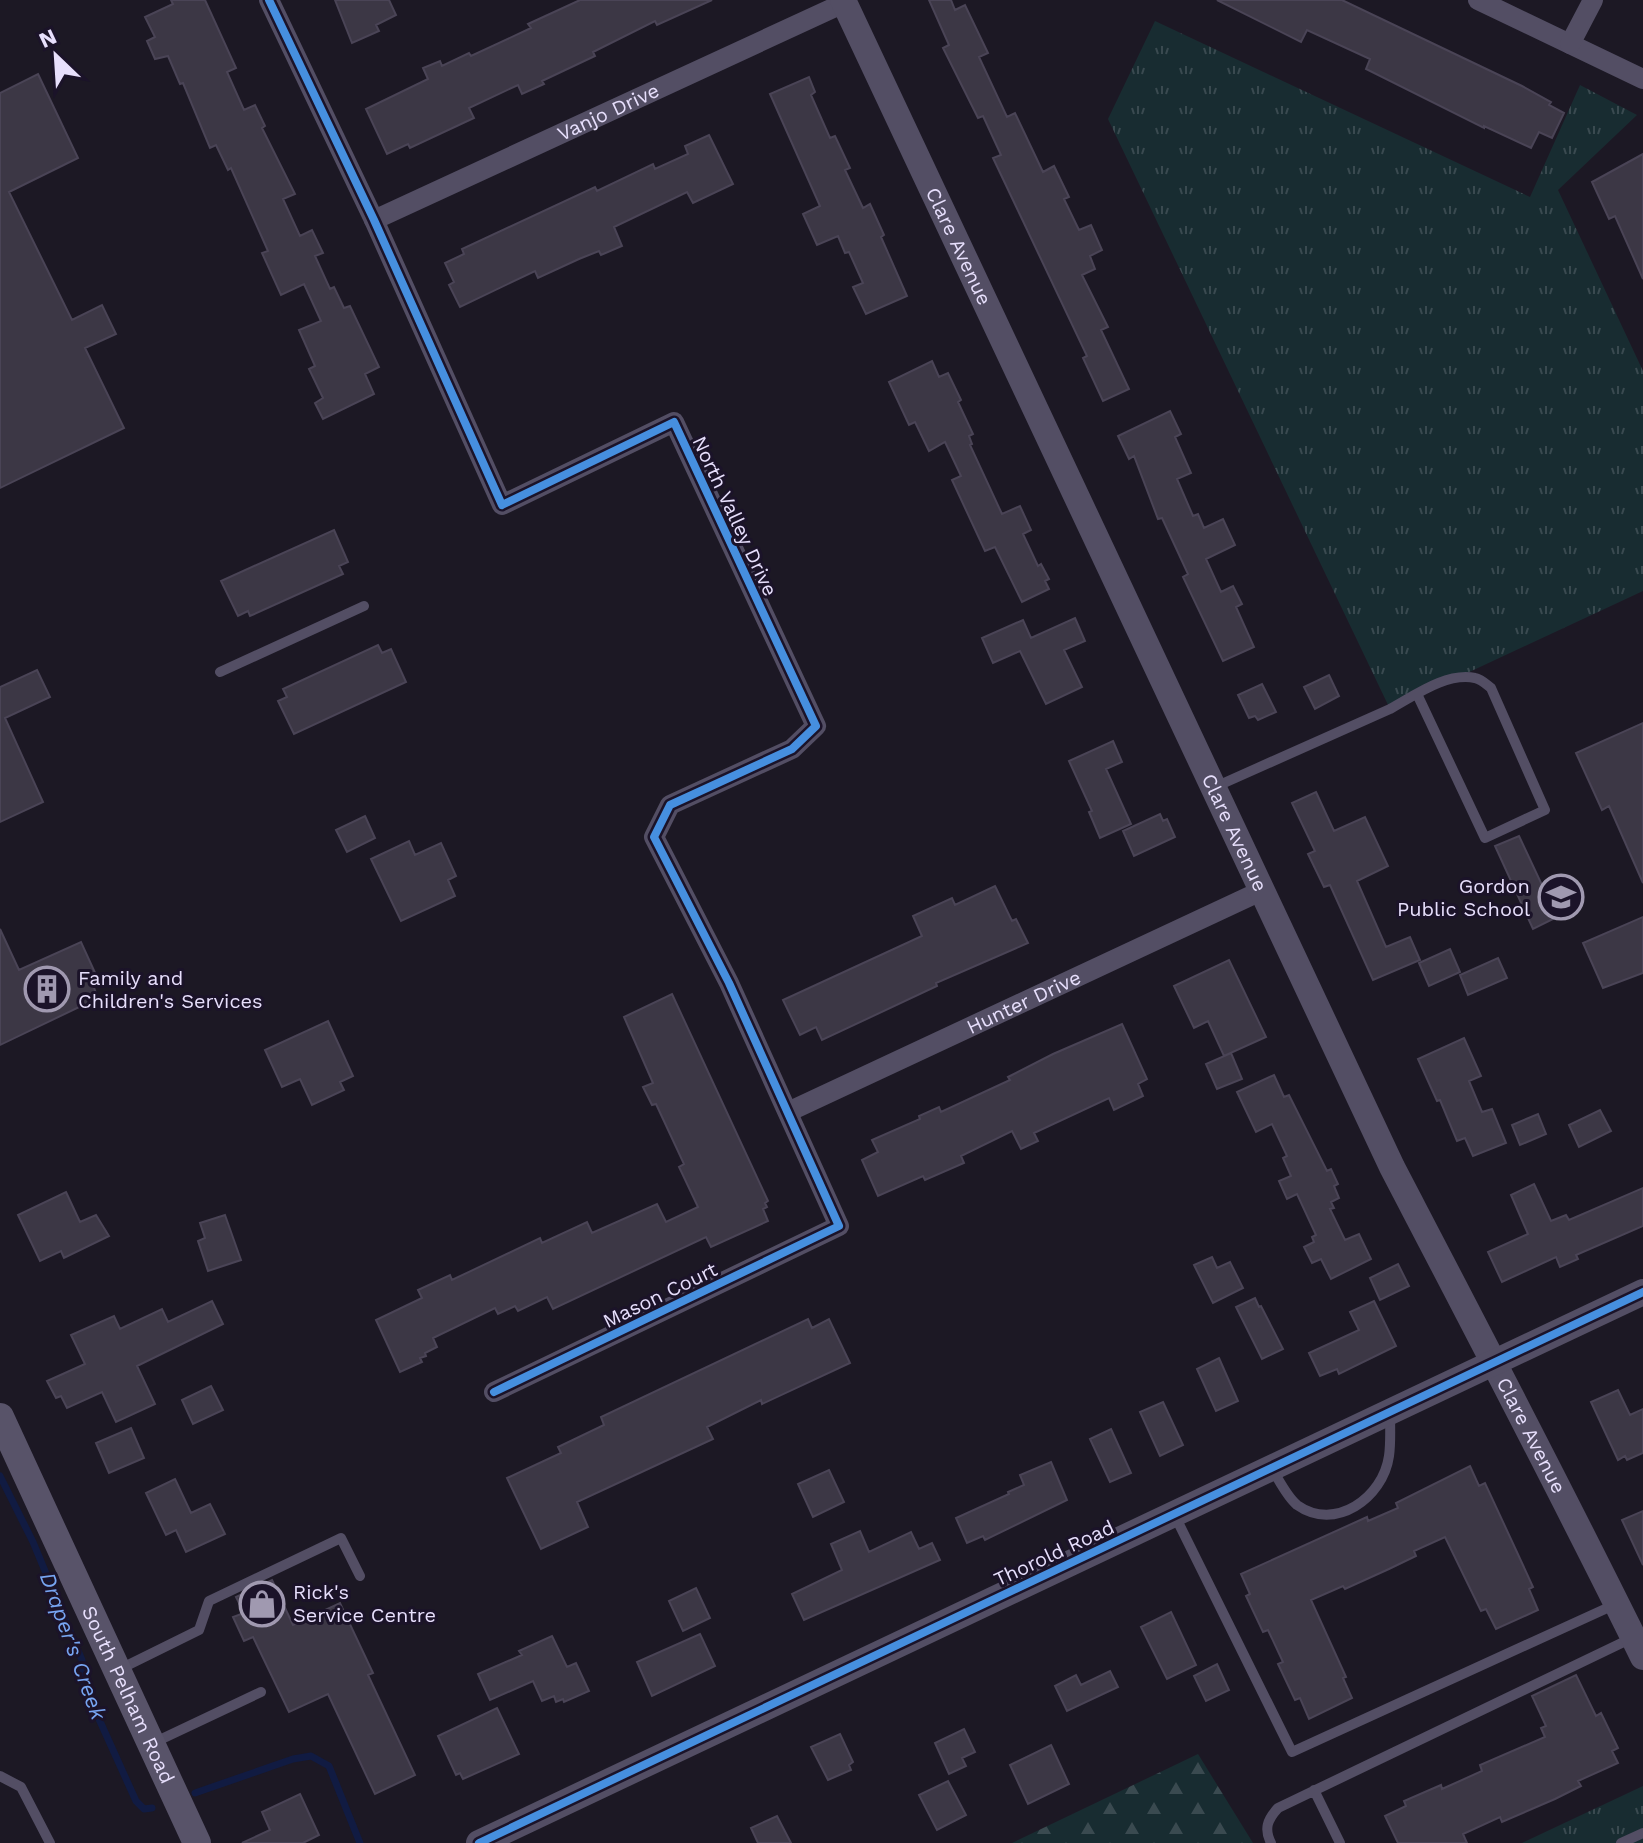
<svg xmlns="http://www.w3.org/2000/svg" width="1643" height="1843" font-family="'Work Sans',sans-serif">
	<defs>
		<pattern id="forest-firs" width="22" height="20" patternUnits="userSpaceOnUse" patternTransform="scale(2)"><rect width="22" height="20" fill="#182c31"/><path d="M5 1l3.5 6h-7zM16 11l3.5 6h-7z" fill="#3a4a50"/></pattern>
		<pattern id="park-tufts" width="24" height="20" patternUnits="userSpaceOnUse" patternTransform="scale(2)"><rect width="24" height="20" fill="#182c31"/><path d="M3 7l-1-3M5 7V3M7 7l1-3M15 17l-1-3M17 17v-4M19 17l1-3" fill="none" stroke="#3a4a50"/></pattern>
	</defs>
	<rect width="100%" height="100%" fill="#1c1824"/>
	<!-- forest -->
	<path fill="url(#forest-firs)" d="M1198,1754L1253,1843H1012Z"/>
	<!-- park -->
	<path fill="url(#park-tufts)" d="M1155,21L1530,197L1580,85L1637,115L1558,190L1643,371V591L1390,709L1108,119Z
		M1643,1786V1843H1522Z"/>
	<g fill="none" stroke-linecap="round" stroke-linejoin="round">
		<!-- stream -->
		<path stroke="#111b42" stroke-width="7" d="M0,1476L33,1542L82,1660L85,1688L136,1801L144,1809L152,1808
			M195,1793L293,1759L311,1756L329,1766L360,1843"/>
	</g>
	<!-- building -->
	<path fill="#3c3745" stroke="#4a4456" stroke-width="2" d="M171,0H205L236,68L227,72L244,110L255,105L265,126L262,128L295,194L283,199L300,236L312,230L323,253L315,256L330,289L334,287L344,308L350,306L379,367L365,374L374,394L323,419L315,403L323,398L309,369L315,366L299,330L321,321L304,284L281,295L262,253L268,251L231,168L228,170L216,145L210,148L183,83L180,84L168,56L155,59L147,41L155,37L145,17L173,4Z
		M335,0H389L396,15L376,25L379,31L352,43Z
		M580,0H712L657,25L655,21L593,52L595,56L542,81L544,84L522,94L518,85L469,108L474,118L410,148L408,144L387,154L366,109L428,79L423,68L440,61L442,66L469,53L471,56L531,28L528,24Z
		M929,0H951L955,10L965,5L988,53L979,57L1007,117L1015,113L1043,172L1054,166L1069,197L1064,199L1079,230L1091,225L1102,250L1090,256L1095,269L1082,275L1108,327L1101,330L1129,389L1103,401L1083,358L1087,356L993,158L1001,155L983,116L978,118L943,48L949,45Z
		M1217,0H1342L1522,86L1551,102L1549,105L1564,113L1552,138L1539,132L1531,148L1484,126V128L1366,69L1370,59L1307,30L1301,42Z
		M38,74L78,158L9,192L72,320L102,305L116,334L85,348L124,428L0,488V93Z
		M809,77L815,92L811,95L830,138L835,136L850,168L845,170L863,208L870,204L884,235L881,237L907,296L866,314L853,287L863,283L849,252L845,253L838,236L817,245L803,214L820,206L770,94Z
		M709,135L733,184L693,203L687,192L614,227L622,246L601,255L599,251L579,259L538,278L535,271L460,307L449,285L454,282L445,263L464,254L462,249L595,187L597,191L653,164L655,169L688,154L685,146Z
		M1643,154V279L1615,216L1609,219L1592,182Z
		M932,361L939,377L948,373L961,400L958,402L973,434L969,436L972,444L970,445L1002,514L1020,506L1031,530L1023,534L1038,566L1041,564L1049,579L1045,581L1049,589L1022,602L995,547L985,551L952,480L961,476L945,442L929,451L915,422L909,425L889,382Z
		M1170,411L1181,434L1175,437L1191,473L1177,479L1193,516L1198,514L1204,528L1223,519L1235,545L1206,559L1221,592L1233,586L1242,604L1236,607L1254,647L1223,661L1183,577L1188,574L1162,518L1158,519L1134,456L1129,459L1118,436Z
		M334,530L348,562L339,566L343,574L250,616L248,611L238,616L221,581Z
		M1075,618L1085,641L1064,650L1082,687L1046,704L1020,651L993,663L982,638L1023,620L1031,638Z
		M378,645L382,653L391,649L406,682L294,734L278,701L287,697L283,689Z
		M37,670L50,697L5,718L43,802L0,822V687Z
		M1329,675L1339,696L1315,709L1304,687Z
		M1262,684L1276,712L1258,720L1255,716L1249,718L1238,695Z
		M1643,723V883L1609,806L1602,810L1576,753Z
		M1113,741L1122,762L1106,769L1131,824L1100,838L1089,812L1092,811L1069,761Z
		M1316,792L1334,831L1365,817L1388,866L1357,881L1386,947L1410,937L1420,960L1373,980L1330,885L1324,887L1308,854L1315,851L1292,803Z
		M1160,814L1163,821L1167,819L1175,837L1134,856L1123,831Z
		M365,816L375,838L347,852L336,830Z
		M1519,836L1557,917L1533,929L1495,846Z
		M409,841L415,855L441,843L456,876L448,880L455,896L401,921L371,859Z
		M995,886L1012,921L1016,919L1028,943L936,983L937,986L822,1040L816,1027L800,1035L783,1000L922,936L913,916L952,898L955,905Z
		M1643,917V973L1603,988L1583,943Z
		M0,929L19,970L81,942L97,977L91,980L98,998L0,1045Z
		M1450,949L1460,972L1429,986L1419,963Z
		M1498,958L1507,978L1468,995L1460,975Z
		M1229,960L1266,1037L1224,1056L1208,1021L1194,1028L1174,986Z
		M672,994L768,1201L765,1203L767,1207L763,1209L768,1221L711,1247L706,1237L553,1309L547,1297L518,1311L515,1306L498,1314L495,1308L433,1338L437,1347L425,1353L426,1356L420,1358L422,1362L400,1372L376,1320L422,1298L418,1290L450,1275L452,1280L540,1238L542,1243L587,1222L592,1233L657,1204L666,1222L698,1207L679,1167L684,1164L656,1104L652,1105L643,1087L653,1083L624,1017Z
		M328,1021L353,1076L340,1082L344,1090L312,1105L300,1079L282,1087L265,1050Z
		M1122,1024L1147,1079L1138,1084L1143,1096L1114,1110L1109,1098L1034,1133L1038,1141L1021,1149L1012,1131L961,1156L964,1163L925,1180L923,1176L878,1196L862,1160L878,1152L872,1140L920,1119L919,1116L939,1107L941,1112L1010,1080L1008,1077L1053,1054Z
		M1464,1038L1481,1076L1469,1081L1482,1112L1492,1109L1506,1143L1473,1156L1465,1138L1457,1141L1440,1100L1437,1101L1418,1059Z
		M1231,1053L1242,1079L1217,1089L1206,1064Z
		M1274,1075L1284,1097L1289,1095L1327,1171L1331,1169L1338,1184L1334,1186L1339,1198L1331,1202L1334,1208L1330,1209L1345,1240L1359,1234L1371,1259L1331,1279L1321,1259L1312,1263L1304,1247L1314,1242L1312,1237L1316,1235L1297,1194L1287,1199L1279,1181L1291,1176L1283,1158L1287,1156L1272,1124L1256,1132L1237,1092Z
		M1600,1110L1611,1131L1579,1147L1569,1125Z
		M1538,1114L1546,1134L1520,1145L1512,1125Z
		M1534,1184L1551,1221L1566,1215L1569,1220L1643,1188V1226L1576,1255L1578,1259L1560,1267L1556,1257L1502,1282L1488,1252L1528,1234L1511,1195Z
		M66,1192L80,1222L96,1215L109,1236L64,1258L61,1251L40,1261L18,1215Z
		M225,1215L241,1260L208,1271L198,1241L205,1238L200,1223Z
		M1212,1257L1217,1268L1230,1262L1243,1288L1213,1303L1194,1265Z
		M1398,1264L1409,1286L1380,1300L1370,1278Z
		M1255,1298L1259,1307L1261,1306L1283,1349L1262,1359L1236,1307Z
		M212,1301L223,1324L137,1366L155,1404L116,1422L102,1392L67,1408L61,1396L56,1398L47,1381L85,1364L71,1335L114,1316L120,1329L162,1309L168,1322Z
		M1374,1301L1396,1346L1339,1374L1337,1369L1320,1376L1309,1353L1359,1330L1350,1312Z
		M808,1319L812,1328L829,1319L850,1363L762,1404L761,1400L707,1427L713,1439L577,1502L588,1527L541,1549L507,1478L561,1453L558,1447L604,1425L601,1417Z
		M1219,1358L1238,1401L1216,1411L1197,1369Z
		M211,1386L223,1410L193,1424L182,1400Z
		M1618,1390L1630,1415L1643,1409V1453L1627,1460L1625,1456L1618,1460L1591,1402Z
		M1163,1402L1183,1445L1160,1456L1140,1412Z
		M131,1428L144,1458L109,1473L96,1443Z
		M1111,1429L1131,1473L1110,1482L1090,1439Z
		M1051,1462L1067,1500L985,1540L983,1536L967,1543L956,1518L1009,1494L1008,1492L1024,1485L1020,1475Z
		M1470,1466L1479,1486L1485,1483L1516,1550L1533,1587L1529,1589L1538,1610L1496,1629L1486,1609L1481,1611L1445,1537L1414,1551L1416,1556L1389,1569L1345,1589L1343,1586L1311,1600L1346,1677L1343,1678L1352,1698L1309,1719L1300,1698L1295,1700L1278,1664L1283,1662L1268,1630L1263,1632L1246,1596L1250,1594L1241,1574L1367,1517L1368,1521L1398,1508L1396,1503Z
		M829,1470L844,1502L813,1517L798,1484Z
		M175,1479L191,1513L210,1504L225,1534L186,1552L176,1530L166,1535L146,1493Z
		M1643,1511V1565L1622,1520Z
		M860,1531L869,1552L911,1532L919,1549L932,1543L940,1560L804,1620L792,1594L842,1570L831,1544Z
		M272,1580L293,1625L340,1603L373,1673L368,1675L415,1775L375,1794L328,1694L289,1712L253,1637L244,1641L233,1617L244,1613L236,1597Z
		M696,1588L710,1618L683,1631L669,1601Z
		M1171,1612L1196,1665L1167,1679L1141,1627Z
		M700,1634L715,1666L652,1696L637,1662Z
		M552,1636L567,1667L576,1663L589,1691L564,1702L563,1699L556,1702L554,1696L542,1701L533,1681L490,1700L478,1674L522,1655L519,1651Z
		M1217,1664L1229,1690L1206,1701L1194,1676Z
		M1110,1671L1118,1687L1067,1711L1055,1686L1076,1675L1081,1685Z
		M1576,1675L1596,1716L1601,1713L1618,1748L1612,1751L1618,1763L1578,1781L1581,1786L1555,1799L1502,1822L1500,1817L1463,1834L1467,1843H1398L1385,1816L1406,1806L1404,1801L1441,1785L1442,1789L1482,1771L1480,1765L1545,1737L1541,1728L1546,1726L1532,1696Z
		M497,1708L519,1754L463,1779L460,1773L456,1775L438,1736Z
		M964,1729L975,1752L962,1758L966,1766L949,1774L935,1743Z
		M840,1734L853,1762L849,1765L851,1770L828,1780L811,1747Z
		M1051,1745L1069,1784L1028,1804L1010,1765Z
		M948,1781L966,1815L937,1830L919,1795Z
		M300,1794L319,1835L303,1843H242L270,1830L262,1812Z
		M777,1816L791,1843H758L751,1828Z"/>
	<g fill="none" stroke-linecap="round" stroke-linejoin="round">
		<!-- service -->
		<path stroke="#534e64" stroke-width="10" d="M220,672L364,606
			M1215,787L1390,709C1414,696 1446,672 1475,678C1481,679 1486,684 1491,688L1545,810L1485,838L1417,694
			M1272,1469C1279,1480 1287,1497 1297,1505C1335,1532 1383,1498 1389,1456C1391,1442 1390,1427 1390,1413
			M1175,1516L1292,1752L1616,1604
			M118,1670L199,1630L209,1601L341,1538L360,1576
			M151,1744L261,1692
			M0,1776L21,1787L50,1843
			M1314,1790L1340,1843
			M1271,1843C1264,1829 1267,1820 1278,1808L1632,1638
			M1621,1843L1643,1833"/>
		<!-- minor -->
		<g stroke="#534e64" stroke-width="20">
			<path d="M269,0L374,220L502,505L674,422L816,726L792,749L670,805L654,837L729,983L839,1226L494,1392"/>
			<path d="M1478,0L1643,79"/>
			<path d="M1570,44L1593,0"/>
			<path id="s1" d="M374,220L844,3"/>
			<path id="s2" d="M788,1112L1261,891"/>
		</g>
		<!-- tertiary -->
		<g stroke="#534e64" stroke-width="26">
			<path id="s3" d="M843,0L1392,1167C1477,1330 1562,1492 1643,1657"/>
			<path d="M479,1843L1643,1292"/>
		</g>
		<!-- secondary -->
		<path stroke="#585369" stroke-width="28" id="s4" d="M0,1417L197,1843"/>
		<!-- cycleway casing -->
		<g stroke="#1b1329" stroke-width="13">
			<path id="cycleway" d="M269,0L374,220L502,505L674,422L816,726L792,749L670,805L654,837L729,983L839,1226L494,1392
				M479,1843L1643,1292"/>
		</g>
		<!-- cycleway -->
		<use href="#cycleway" stroke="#468fdf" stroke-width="8"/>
	</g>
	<!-- icons -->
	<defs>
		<g id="school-ring" transform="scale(2.3)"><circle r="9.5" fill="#1b1329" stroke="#a099b0" stroke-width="1.5"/><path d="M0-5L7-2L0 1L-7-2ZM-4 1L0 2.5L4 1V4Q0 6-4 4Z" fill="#a099b0"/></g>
		<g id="building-ring" transform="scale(2.3)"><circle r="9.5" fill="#1b1329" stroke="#a099b0" stroke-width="1.5"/><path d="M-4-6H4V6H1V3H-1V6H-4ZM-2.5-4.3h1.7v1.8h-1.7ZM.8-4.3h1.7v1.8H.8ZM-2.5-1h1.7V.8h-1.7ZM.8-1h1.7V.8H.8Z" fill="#a099b0"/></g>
		<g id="shop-ring" transform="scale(2.3)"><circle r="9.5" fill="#1b1329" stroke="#a099b0" stroke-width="1.5"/><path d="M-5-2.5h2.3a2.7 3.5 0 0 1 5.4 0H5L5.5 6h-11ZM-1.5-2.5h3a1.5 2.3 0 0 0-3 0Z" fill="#a099b0"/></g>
	</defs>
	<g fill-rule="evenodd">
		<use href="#school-ring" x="1561" y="897"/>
		<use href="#building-ring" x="47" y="989"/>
		<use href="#shop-ring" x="262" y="1604"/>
	</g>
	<g text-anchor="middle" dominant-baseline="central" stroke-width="6" stroke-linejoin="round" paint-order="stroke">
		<!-- street labels -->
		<g font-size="20" fill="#e7dffc" stroke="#1b1329">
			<text stroke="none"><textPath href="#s1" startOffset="258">Vanjo Drive</textPath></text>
			<text stroke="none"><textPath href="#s3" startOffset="272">Clare Avenue</textPath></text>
			<text transform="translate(735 516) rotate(65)">North Valley Drive</text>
			<text stroke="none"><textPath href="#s3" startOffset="920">Clare Avenue</textPath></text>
			<text stroke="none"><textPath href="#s2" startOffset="260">Hunter Drive</textPath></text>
			<text transform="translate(660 1295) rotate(-26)">Mason Court</text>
			<text stroke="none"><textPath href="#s3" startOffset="1592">Clare Avenue</textPath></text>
			<text transform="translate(1054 1553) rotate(-25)">Thorold Road</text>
			<text stroke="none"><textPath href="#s4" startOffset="306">South Pelham Road</textPath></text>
		</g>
		<!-- poi labels -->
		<g font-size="20" fill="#e7dffc" stroke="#1b1329" text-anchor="start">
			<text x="1530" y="886" text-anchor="end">Gordon<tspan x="1530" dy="23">Public School</tspan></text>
			<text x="78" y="978">Family and<tspan x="78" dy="23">Children's Services</tspan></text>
			<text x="293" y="1592">Rick's<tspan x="293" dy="23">Service Centre</tspan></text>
		</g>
		<!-- water labels -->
		<g font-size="22" font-style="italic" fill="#77a5f2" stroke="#1b1329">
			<text transform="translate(73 1646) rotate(70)">Draper's Creek</text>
		</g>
	</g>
	<!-- north arrow -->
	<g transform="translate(56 56) rotate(335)" stroke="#1b1329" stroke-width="6" paint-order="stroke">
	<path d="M0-6L14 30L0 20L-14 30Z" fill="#e7dffc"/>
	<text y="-12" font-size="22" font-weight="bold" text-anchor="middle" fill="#e7dffc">N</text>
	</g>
</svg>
